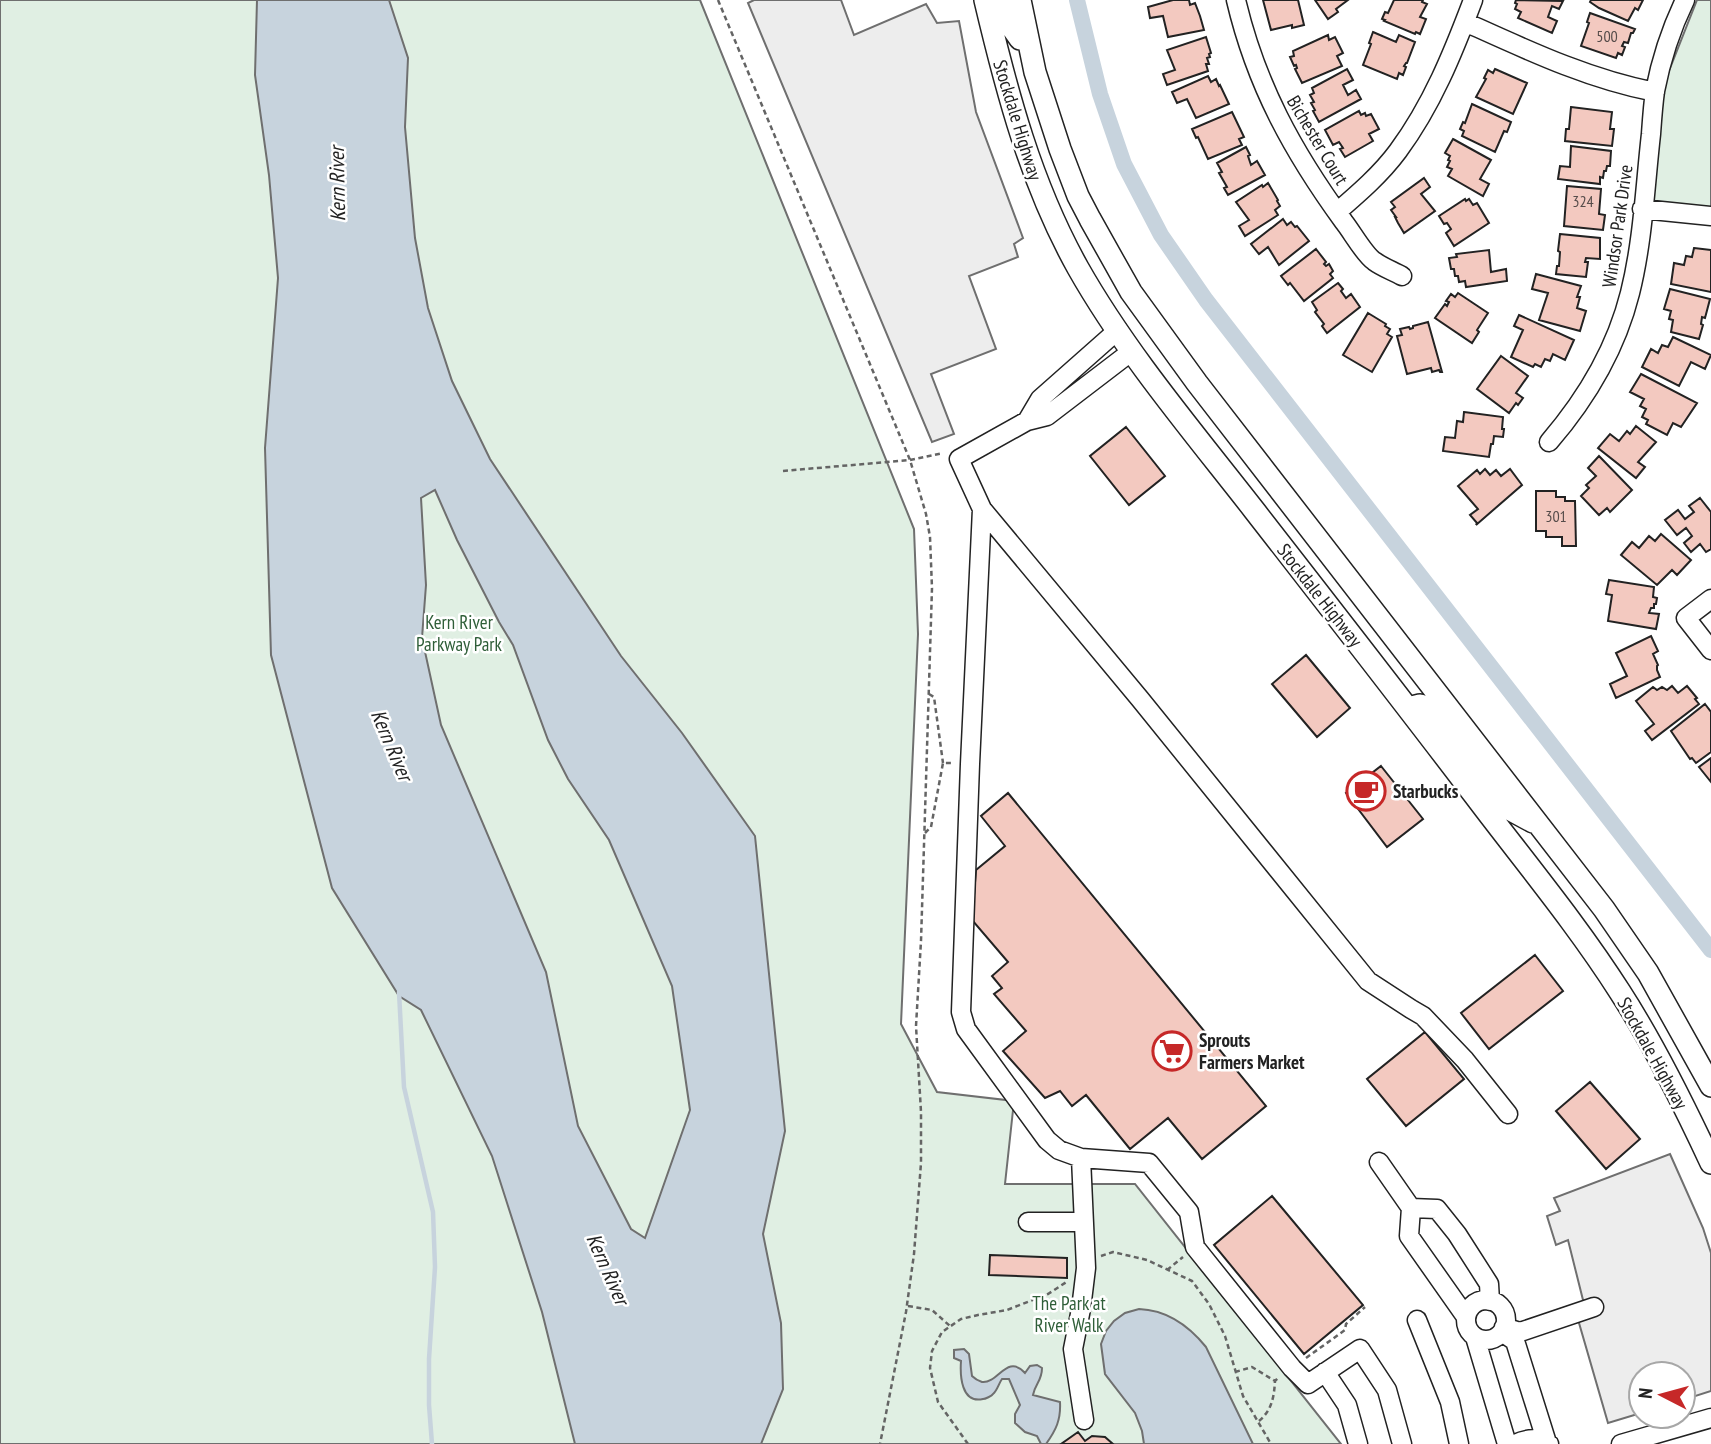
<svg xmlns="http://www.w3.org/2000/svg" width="1711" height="1444" font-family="'PT Sans Narrow',sans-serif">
	<rect width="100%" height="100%" fill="#fff"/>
	<!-- green -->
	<path fill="#e0efe3" stroke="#6f6f6f" stroke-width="2" d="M0,0H700L914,529L918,634L901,1024L937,1092L1014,1101L1005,1184H1135L1341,1444H0Z
		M1697,0H1711V209L1651,202L1665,81Z"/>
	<!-- parking -->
	<path fill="#ededed" stroke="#6f6f6f" stroke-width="2" d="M754,0H841L854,35L926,4L937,23L959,21L976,112L1023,238L1014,244L1018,257L969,276L996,349L931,374L954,434L932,442L748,3Z
		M1670,1154L1703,1228L1711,1253V1391L1683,1400V1374H1641V1413L1608,1423L1577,1316L1586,1312L1568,1240L1556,1245L1547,1216L1560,1211L1554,1198Z"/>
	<!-- water -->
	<path fill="#c7d3dd" stroke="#6f6f6f" stroke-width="2" fill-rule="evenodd" d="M257,0H389L408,58L405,127L415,238L428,308L452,381L490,459L621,656L682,733L755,836L785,1131L763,1234L781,1323L783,1389L761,1444H575L542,1312L492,1156L421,1010L399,996L332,888L271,655L265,448L278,278L269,175L255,75ZM435,490L457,540L499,622L513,645L548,740L568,779L609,840L672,986L690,1110L645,1238L631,1229L578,1126L546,972L441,725L422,638L426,585L421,498Z
		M1139,1309C1167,1310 1189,1326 1206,1347L1253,1444H1144L1142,1431L1135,1413L1105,1374L1101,1344L1106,1331L1114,1321L1125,1313Z
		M964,1349L969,1354L972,1376C974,1378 979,1381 982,1382C998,1384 1007,1353 1025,1373L1030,1366L1037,1365L1042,1368C1042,1381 1035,1384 1033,1395L1060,1402C1061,1420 1056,1430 1046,1444H1041L1037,1436L1025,1432L1015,1423V1414L1020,1405L1009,1379H1002C999,1383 997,1391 993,1394C992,1396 985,1399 983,1399C961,1404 960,1375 961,1361L954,1358V1350Z"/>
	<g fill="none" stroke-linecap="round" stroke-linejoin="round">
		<!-- stream -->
		<path stroke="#c7d3dd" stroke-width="4.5" d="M399,992L404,1087L433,1212L435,1267L429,1359V1405L432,1444"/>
		<!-- canal -->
		<path stroke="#c7d3dd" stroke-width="16" d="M1077,0L1100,94L1124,164L1161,235L1206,300L1711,950"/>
	</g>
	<!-- building -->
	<path fill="#f3c9c0" stroke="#222" stroke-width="2" d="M1173,0H1189L1190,5L1195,3L1200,16L1204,30L1168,37L1163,16L1150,18L1148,7Z
		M1263,0H1298L1304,25L1292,28V25L1271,30Z
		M1315,0H1348L1336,9L1338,12L1328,19Z
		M1394,0H1423L1422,2L1427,4L1420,17L1426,19L1420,34L1416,32L1415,34L1384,21L1385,20L1382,19L1385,12L1388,13Z
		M1516,0L1563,1L1559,9L1552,6L1548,17L1557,21L1552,33L1518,18L1521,12L1515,9L1517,4L1515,3Z
		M1591,0H1643L1638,10L1635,8L1628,21L1599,8L1590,2Z
		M1590,13L1635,29L1633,33H1631L1628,43L1624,42L1622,46L1625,47L1622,55L1618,53L1616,58L1581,46L1589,23L1587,22Z
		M1373,32L1396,42L1399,35L1415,42L1407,63H1406L1404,66L1406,67L1403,75L1399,73L1397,79L1363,65L1371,44L1369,43Z
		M1328,35L1329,40L1335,37L1343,53L1337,56L1342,66L1302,83L1295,69L1297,68L1296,65L1294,66L1290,57L1294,56L1293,51Z
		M1206,37L1211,53L1209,54L1210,57L1207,58L1209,64H1206L1208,71L1167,85L1163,74L1175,70L1167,50Z
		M1347,69L1353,80L1343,85L1348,95L1356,90L1361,99L1319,122L1313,111L1315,110L1311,103L1314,102L1310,95L1314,93L1312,88Z
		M1495,69L1527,83L1513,114L1476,97L1486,79L1484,78L1488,70L1493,73Z
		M1208,76L1211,82L1216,79L1219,86L1220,85L1229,104L1196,118L1187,99L1177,103L1172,92Z
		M1472,104L1511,122L1507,132L1504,131L1495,152L1462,136L1464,131L1460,129L1463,122L1465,123Z
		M1571,107L1612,112L1610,129H1614L1612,146L1565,141L1566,129H1569Z
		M1359,111L1361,115L1365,113L1366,116L1371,114L1379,129L1369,134L1373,141L1345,157L1340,149L1343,148L1339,142L1333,145L1325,130Z
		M1232,112L1244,137L1239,139L1242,145L1208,159L1198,137L1196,138L1192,129Z
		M1453,139L1491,160L1480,179L1489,184L1483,196L1448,176L1452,169L1447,167L1450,161L1448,160L1450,156L1445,153Z
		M1571,146L1611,151L1610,166H1607L1606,171H1604L1603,178L1600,177V184L1558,179L1560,166L1570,167Z
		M1246,147L1250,155L1248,156L1251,165L1257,161L1265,175L1228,195L1224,188L1227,187L1219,173L1222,172L1217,163Z
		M1424,178L1430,187L1421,194L1435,211L1404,233L1398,223L1395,217H1396L1391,210L1395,207L1391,202Z
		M1268,183L1278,200L1277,201L1280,206L1275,210L1278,215L1245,236L1239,226L1249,220L1236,202L1262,185L1263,187Z
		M1567,186L1601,189L1599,214L1605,215L1603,230L1564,226Z
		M1465,199L1466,201L1469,199L1473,205L1477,203L1489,223L1454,246L1446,233L1451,229L1447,223L1444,224L1439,216Z
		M1283,219L1287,225L1291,222L1295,227L1297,226L1309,241L1279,265L1268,247L1259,254L1251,244Z
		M1560,234L1600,238V259L1586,258L1585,262H1588L1586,277L1556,274L1557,266H1559L1560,252L1558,251Z
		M1694,248L1711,250V292L1671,284L1674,263L1684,265L1686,256L1692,257Z
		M1316,249L1326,262L1324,264L1326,266L1329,264L1333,271L1330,274L1333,278L1304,301L1290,283L1288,285L1281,276Z
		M1489,250L1491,272L1506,269L1507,281L1466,287L1465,281L1459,282L1458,276H1455L1454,269H1451L1449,258L1457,257L1456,254Z
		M1536,274L1581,286L1577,297H1580L1577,308L1586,311L1580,331L1539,320L1548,293L1532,289Z
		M1338,283L1343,289L1341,291L1346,298L1351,294L1360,307L1327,333L1322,326L1324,324L1315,312L1317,310L1312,302Z
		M1670,289L1710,299L1705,318L1702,317L1701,324L1703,325L1699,339L1671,332L1673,320L1669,319L1671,311L1664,309Z
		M1458,293L1488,313L1477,330L1479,332L1472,343L1435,318L1445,304L1447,306L1449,302L1446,301L1451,294L1455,297Z
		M1368,313L1386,324L1385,326L1390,329L1387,334L1392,337L1372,372L1343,355Z
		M1519,315L1574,340L1565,360L1553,354L1550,361L1545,359L1541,367L1535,364L1533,367L1511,357L1523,330L1514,326Z
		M1428,322L1442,372H1440L1439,370L1432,372L1431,368L1407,374L1397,336L1402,335L1400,329L1409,327L1410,329L1413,328V326Z
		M1673,337L1711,355L1705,369L1691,362L1679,386L1642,367L1651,349L1658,353L1662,345L1668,347Z
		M1501,356L1528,376L1516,393L1523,398L1518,405L1516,403L1509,413L1477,389Z
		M1641,374L1697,403L1681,427L1673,423L1667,435L1646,424L1648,420L1642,417L1646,409L1640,406L1644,399L1630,392Z
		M1464,412L1503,417L1502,429H1504L1503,437L1494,436L1493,444H1491L1489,457L1443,451L1445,437L1455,438L1457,421L1463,422Z
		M1636,426L1656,442L1638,462L1645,467L1636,478L1598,448L1610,434L1619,441L1627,431L1630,434Z
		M1126,427L1165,476L1129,505L1090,456Z
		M1599,456L1632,490L1610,512L1607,508L1599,515L1581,496L1589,488L1586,485L1596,476L1588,468Z
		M1485,469L1490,475L1496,470L1501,476L1510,469L1522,485L1476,525L1477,523L1470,515L1478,509L1458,486L1477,470L1480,474Z
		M1536,491H1556V497H1565V501H1575L1576,546H1562V537H1546V531H1536Z
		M1700,498L1711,512V549L1706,552L1700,544L1691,552L1684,543L1692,536L1686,528L1677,535L1665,520L1678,510L1685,519L1694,512L1689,506Z
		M1661,534L1691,560L1677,575L1672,570L1657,585L1621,555L1632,542L1639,548L1649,536L1655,541Z
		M1609,580L1654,587L1653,597L1657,598L1656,604H1654V608H1651L1649,613L1659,614L1656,629L1608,621L1612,595L1606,594Z
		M1651,636L1658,651L1653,654L1658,665L1657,666V670L1660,677L1616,698L1610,684L1627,676L1616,653Z
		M1306,655L1350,708L1317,737L1272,684Z
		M1672,686L1678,693L1687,686L1697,698L1695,699L1699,704L1652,740L1645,731L1654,724L1636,701L1653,687L1657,690L1662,687L1667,690Z
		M1705,704L1711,712V752L1696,763L1692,758L1690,759L1671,731Z
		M1711,758V782L1699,767Z
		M1381,766L1423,819L1387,847L1346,793Z
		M1008,793L1266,1106L1202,1159L1168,1118L1130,1149L1086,1095L1072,1106L1060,1091L1045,1098L1003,1051L1026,1031L994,994L1002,988L992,976L1008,962L972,920L976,870L1005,846L981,816Z
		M1535,955L1563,991L1489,1049L1461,1013Z
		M1425,1032L1464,1079L1406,1126L1367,1079Z
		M1590,1082L1640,1139L1606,1169L1556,1111Z
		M1272,1196L1363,1305L1304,1354L1214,1245Z
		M990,1255L1067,1258V1278L989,1275Z
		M1078,1432L1085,1441L1092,1436L1105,1437L1113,1444H1061Z"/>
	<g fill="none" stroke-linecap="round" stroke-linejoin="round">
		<!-- minor casing -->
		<g stroke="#222" stroke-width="21">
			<path id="minor" d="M1236,0C1256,85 1293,152 1344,222C1352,232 1364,254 1374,261C1382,267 1393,271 1402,276
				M1465,22C1527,50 1588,79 1655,92
				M1642,209L1711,216
				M1337,212C1359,193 1381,174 1398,151C1432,105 1453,53 1473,0
				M1132,351L1047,416L1027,421L959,459L982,509L1140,699L1368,981L1411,1009L1423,1016L1465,1060L1508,1114
				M1027,421L1040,399L1118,330
				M1549,442C1586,399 1616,349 1630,293C1643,241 1645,187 1651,134C1652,120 1653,105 1655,91C1661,60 1671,29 1685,0
				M982,509L970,764L961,1012L966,1029L1047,1140L1059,1150L1081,1158L1149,1163L1189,1212L1195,1247L1292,1368L1308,1384L1360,1349L1387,1390L1402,1444
				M1711,599L1686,618L1711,650
				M1081,1158L1086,1268L1081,1309L1073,1349L1084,1420
				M1379,1162L1411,1208L1409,1236L1466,1317
				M1411,1208L1437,1209L1457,1234L1489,1284L1490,1301
				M1028,1222H1084
				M1466 1320a20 20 0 1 1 40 0a20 20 0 1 1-40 0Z
				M1417,1320L1450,1402L1459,1444
				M1504,1327L1520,1332L1594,1307
				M1502,1332L1515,1341L1547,1443
				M1475,1337L1507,1444
				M1325,1372L1347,1405L1358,1444
				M1515,1444C1527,1438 1537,1437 1549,1444
				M1621,1444L1711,1418"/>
		</g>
		<!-- major casing -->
		<g stroke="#222" stroke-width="24">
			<path id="major" d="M985,0C1007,93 1031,184 1078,268C1126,353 1194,433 1254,510C1328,605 1402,700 1475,796C1524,861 1576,923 1620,992C1655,1046 1684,1105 1711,1163
				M1004,0L1010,25L1020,39
				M1020,0L1035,72L1060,149L1078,196L1090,219L1131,292L1197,383L1604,909L1648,973L1711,1086
				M1408,708L1420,705L1426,707L1507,808L1533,822"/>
		</g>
		<!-- path -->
		<path stroke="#646464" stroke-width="2.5" stroke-dasharray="5 3.5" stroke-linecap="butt" d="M718,0L910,460L926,514L930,537L932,588L921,941L916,1026L921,1112V1163L914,1254L906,1312L880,1444
			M783,471L910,460L943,453
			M929,694L934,697L943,763
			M925,833L931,827L943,763H953
			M1101,1256L1113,1252L1147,1260L1192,1281L1209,1304L1225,1336L1243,1396L1271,1444
			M1167,1270L1183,1257
			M908,1306L932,1310L950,1326
			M1306,1358L1345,1330L1346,1324L1365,1307
			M1235,1372L1252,1367L1275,1381
			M1259,1421C1272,1410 1274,1397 1275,1381L1278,1378
			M968,1444L938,1402L930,1368L932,1351L942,1332L961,1319L978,1315L1007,1310L1048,1294L1068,1281"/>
		<!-- minor -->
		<use href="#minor" stroke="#fff" stroke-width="18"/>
		<!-- major -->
		<use href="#major" stroke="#fff" stroke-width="21"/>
	</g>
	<!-- icons -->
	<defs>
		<g id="cafe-ring" transform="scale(2.0125)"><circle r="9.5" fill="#fff" stroke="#c62828" stroke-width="1.5"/><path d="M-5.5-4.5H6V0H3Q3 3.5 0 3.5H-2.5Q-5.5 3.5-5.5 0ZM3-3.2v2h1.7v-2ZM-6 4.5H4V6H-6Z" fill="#c62828"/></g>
		<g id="supermarket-ring" transform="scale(2.0125)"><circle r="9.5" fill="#fff" stroke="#c62828" stroke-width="1.5"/><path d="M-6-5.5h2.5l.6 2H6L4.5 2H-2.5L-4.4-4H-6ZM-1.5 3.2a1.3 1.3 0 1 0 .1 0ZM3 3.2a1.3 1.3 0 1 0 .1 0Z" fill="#c62828"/></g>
	</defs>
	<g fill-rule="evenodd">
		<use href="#cafe-ring" x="1366" y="791"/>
		<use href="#supermarket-ring" x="1172" y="1051"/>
	</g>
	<g text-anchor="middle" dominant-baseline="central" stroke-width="5" stroke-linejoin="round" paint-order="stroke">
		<!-- number labels -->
		<g font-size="16" fill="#564c4a">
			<text x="1607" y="36">500</text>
			<text x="1583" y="201">324</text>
			<text x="1556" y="516">301</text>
		</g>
		<!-- street labels -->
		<g font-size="19" fill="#222" stroke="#fff">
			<text transform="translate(1018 120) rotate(73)">Stockdale Highway</text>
			<text transform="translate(1318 140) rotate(59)">Bichester Court</text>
			<text transform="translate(1617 226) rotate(-82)">Windsor Park Drive</text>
			<text transform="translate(1320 595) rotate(52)">Stockdale Highway</text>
			<text transform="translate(1653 1053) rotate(61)">Stockdale Highway</text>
		</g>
		<!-- park labels -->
		<g font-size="19" fill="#2f5e38" stroke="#fff">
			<text x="459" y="622">Kern River<tspan x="459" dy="22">Parkway Park</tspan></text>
			<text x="1069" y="1303">The Park at<tspan x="1069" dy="22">River Walk</tspan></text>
		</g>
		<!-- poi labels -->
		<g font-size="19" font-weight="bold" fill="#222" stroke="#fff" text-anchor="start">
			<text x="1393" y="791">Starbucks</text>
			<text x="1199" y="1040">Sprouts<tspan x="1199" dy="22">Farmers Market</tspan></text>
		</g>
		<!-- water labels -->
		<g font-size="21" font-style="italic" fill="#222" stroke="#fff">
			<text transform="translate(337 184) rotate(-91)">Kern River</text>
			<text transform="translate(392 745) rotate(67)">Kern River</text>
			<text transform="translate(608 1269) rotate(66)">Kern River</text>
		</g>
	</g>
	<!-- north arrow -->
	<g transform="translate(1662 1395) rotate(276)"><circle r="33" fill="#ffffff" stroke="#a7a7a7" stroke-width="2"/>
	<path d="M0-5L12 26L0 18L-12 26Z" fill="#c62828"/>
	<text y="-10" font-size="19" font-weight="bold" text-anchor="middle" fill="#222222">N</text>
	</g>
</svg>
